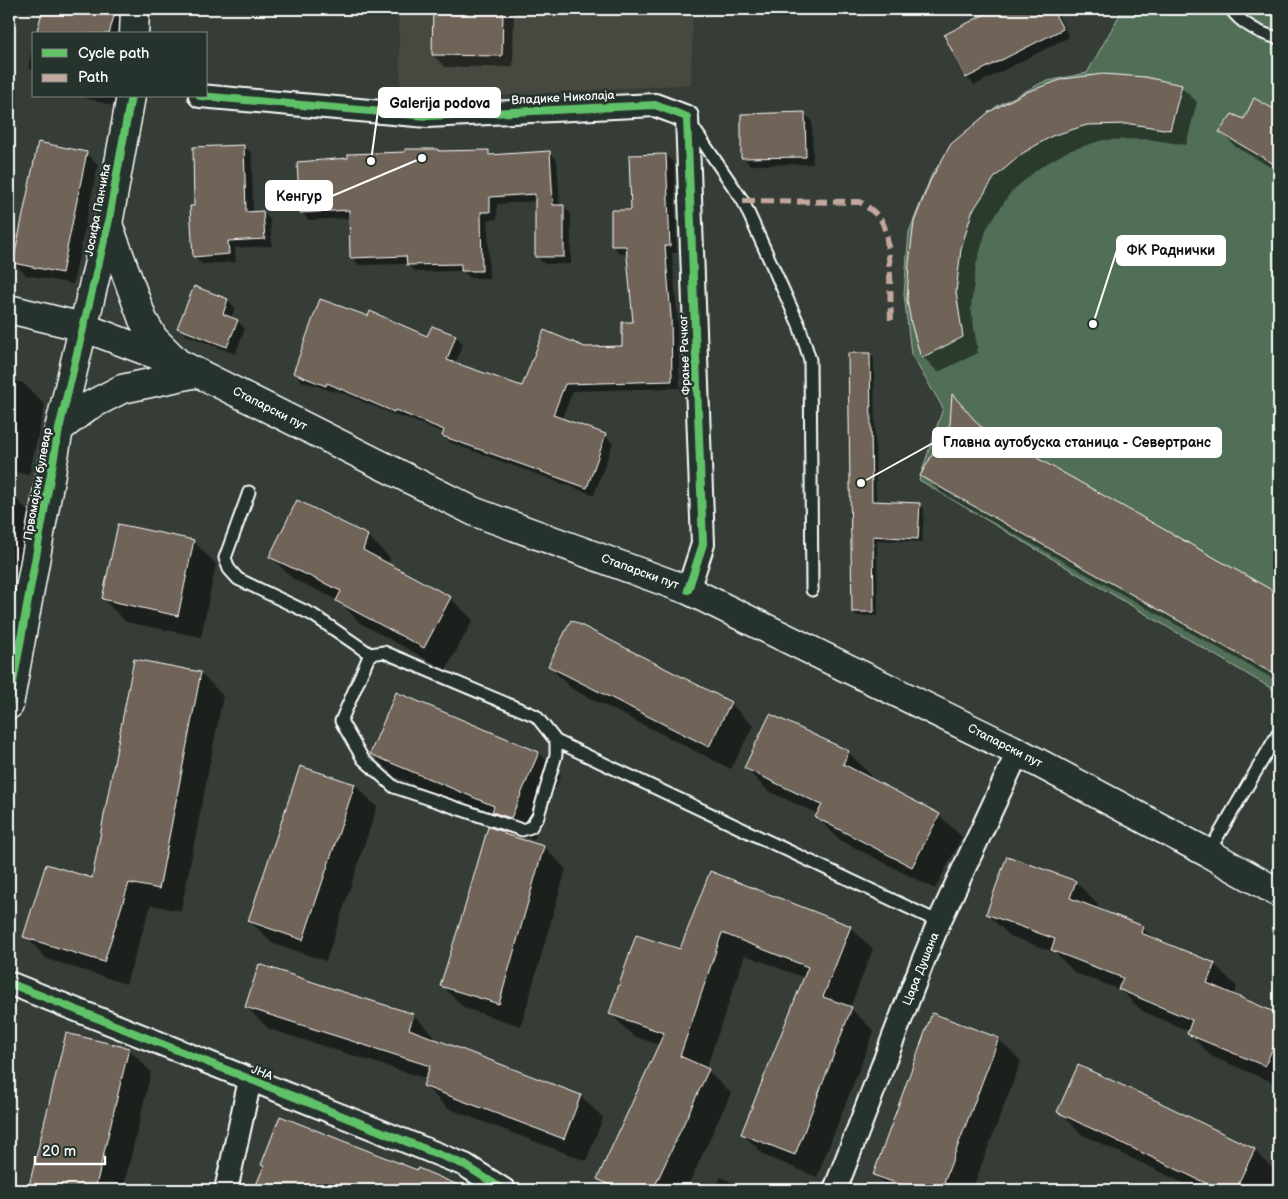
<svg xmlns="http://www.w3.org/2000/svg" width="1288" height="1199" font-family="'Balsamiq Sans',sans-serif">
	<rect width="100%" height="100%" fill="#353d36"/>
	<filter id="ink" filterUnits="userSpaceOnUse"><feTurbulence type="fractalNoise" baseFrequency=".02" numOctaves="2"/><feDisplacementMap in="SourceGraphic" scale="10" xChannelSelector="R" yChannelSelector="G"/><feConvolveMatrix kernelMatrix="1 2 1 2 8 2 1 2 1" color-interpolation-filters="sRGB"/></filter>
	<g filter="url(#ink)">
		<!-- built -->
		<path fill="#474940" d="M398,9H693L691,84L401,102Z"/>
		<!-- green -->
		<path fill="#516e56" stroke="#a8b6aa" d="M1123,9H1279V693L919,480L943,408L911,354L904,294L909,232L932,174L959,138L997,106L1043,82L1087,73Z"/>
		<!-- shadow -->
		<path fill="#0007" d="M9,9H15L9,30Z
			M44,9H131L138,34H37Z
			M434,9H514L513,67H445L433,55Z
			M997,9H1055L1069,37L975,85L967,78L945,35Z
			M34,45V72L28,66Z
			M1181,87L1197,102L1186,145L1148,139L1103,140L1068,151L1039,168L1011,192L987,228L976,265L971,308L978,353L938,372L923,357L931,181Z
			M78,96H120L117,107Z
			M1255,100L1279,113V172L1236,147L1221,132L1244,120Z
			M805,114L812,121L813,164L750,165L743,157Z
			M244,146L252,154L253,213L263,212L270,220L272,246L235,248L236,262L202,264L194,256L196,207Z
			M438,150L440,152H489L493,156L549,152L557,160L560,206H564L571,214V264H544L536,256L537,201L497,204V219L488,220L489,278H470L463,271L416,272L407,264L359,265L351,257V218L309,220L302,213Z
			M86,153L98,165L73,284L26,275L14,263Z
			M666,155L674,163L677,253H672L678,324L680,388L573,391L561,420L606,436L613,443L594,495L451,443L443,436L444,433L403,417L402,418L335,390L334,392L302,381L294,373L428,338L432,327L456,336L463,344L455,364L522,388L585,348L623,347L634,323L628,253L620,254L613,246Z
			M194,287L228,300L235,308L231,319L238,321L245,329L235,354L186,335L179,328Z
			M870,354L874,358L876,502L920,504L924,509L922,542L877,540L878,616H857L853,612Z
			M9,380L23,383L45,405L29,475L9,471Z
			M953,397L984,430L1279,595V682L941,493L925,477L951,424Z
			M9,499L18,501L40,523L9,637Z
			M119,526L194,542L216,564L201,637L126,622L103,599Z
			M368,536L390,558L388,565L450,598L473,620L446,670L360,623L338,600L293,579L271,557Z
			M572,622L730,703L753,726L731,769L572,689L549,666Z
			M201,673L223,696L181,911L151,905L126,984L47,959L25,936L93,880Z
			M848,752L871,775L869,779L939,815L962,837L935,889L840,840L817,817L818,814L768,791L745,768Z
			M371,753H539L561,775L534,840L516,834L504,823L394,776Z
			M355,785L377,807L326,961L272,943L249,920Z
			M489,828L505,833L508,837L544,847L566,869L521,1026L464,1008L442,985Z
			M711,873L850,927L873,949L850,1008L874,1031L817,1177L765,1156L743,1134L805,978L745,955L706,1069L731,1093L686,1190H610L598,1179L660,1045L633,1036L611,1014L681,951Z
			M1076,882L1098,905L1096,910L1142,927L1154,939L1214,964L1237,987L1233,996L1279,1015V1085L1211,1056L1189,1034V1031L1142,1011L1121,990L1075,973L1056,953L1010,936L987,914Z
			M246,1007L413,1015L436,1037L435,1040L581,1096L603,1118L586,1161L447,1108L425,1086L427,1079L269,1029Z
			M67,1034L129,1049L151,1072L123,1190H29Z
			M998,1039L1021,1061L972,1190H890L875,1175Z
			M1155,1101L1254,1150L1277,1173L1268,1190H1198L1081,1134L1059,1111Z
			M262,1164L451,1183L458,1190H256L265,1167Z
			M721,1177L748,1190H715Z"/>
		<!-- building -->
		<path fill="#706459" stroke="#fff" d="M43,9H116L109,34H36Z
			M433,9H503L502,56L432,55Z
			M995,9H1052L1063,29L966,78L944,35Z
			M1103,74L1145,77L1182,85L1170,130L1131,124L1087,125L1052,136L1023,153L995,177L972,212L961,249L956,292L963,337L921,358L911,323L907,300L909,263L914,222L930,181L951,144L989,112L1024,93L1063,79Z
			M1254,98L1279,112V167L1219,132L1232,114L1244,119Z
			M805,112L806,157L741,158V114Z
			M38,142L87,152L62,273L13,263Z
			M244,145L246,212L263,211L265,239L228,241L229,254L193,257L190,206H194L193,147Z
			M405,149H438V151L489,150V155L550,151L553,205H564V257H535V194L490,197V212H481L482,271H461V264L407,265L406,256L350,258L349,210L300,213L297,162L348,158V154L405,152Z
			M666,154L670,246H665L671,316L672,381L565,384L553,415L606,434L587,488L442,436L444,430L395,410L394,412L327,383L326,386L293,373L320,299L368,316L370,311L427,336L432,326L456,335L447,360L522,386L544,330L585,347L622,346V322H633L626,246H611V210H631L629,155Z
			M194,286L228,299L223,314L238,320L227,347L177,328Z
			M848,353H870L872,501L920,503L918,539L873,536L874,612H852Z
			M952,394L980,426L1279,594V677L920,476L950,424Z
			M297,500L368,535L363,550L451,597L424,648L336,601L341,591L269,557Z
			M118,524L194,540L178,616L102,599Z
			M571,620L731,702L709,747L548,666Z
			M134,659L201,672L159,889L129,883L104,962L23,937L46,864L92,878Z
			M396,692L539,752L511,818L492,812L494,806L370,754Z
			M770,714L849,751L843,764L940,814L912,867L815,817L822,805L744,768Z
			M300,766L355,784L303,940L248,921Z
			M488,827L505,832L504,834L544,846L499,1004L440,986L466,903Z
			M1007,856L1076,881L1070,898L1143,926L1141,933L1215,963L1207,983L1279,1014V1033L1265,1066L1187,1034L1192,1020L1118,989L1123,978L1051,950L1055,939L986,914Z
			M710,871L851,926L823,997L852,1007L795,1155L741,1134L808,967L722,933L680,1056L709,1069L653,1190H620L597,1179L664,1033L609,1014L636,935L680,949Z
			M259,964L337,990L414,1014L409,1029L581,1095L564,1139L423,1086L430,1066L245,1007Z
			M932,1013L999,1038L941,1190H916L873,1175Z
			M66,1033L129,1048L95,1190H28Z
			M1078,1065L1157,1101L1255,1149L1235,1190H1220L1057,1112Z
			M280,1116L417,1170L418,1168L470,1190H254L264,1166L261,1165Z"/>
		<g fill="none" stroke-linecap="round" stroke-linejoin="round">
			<!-- service casing -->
			<g stroke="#fff" stroke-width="15">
				<path id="service" d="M1231,9C1240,23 1262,35 1279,38
					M690,123L743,201L799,325L810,360L812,590
					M249,492L225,558L229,569L238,579L313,615L370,654L384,652L536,716L556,741L939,922
					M370,654L341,721L363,759L394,787L522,830L531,827L538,816L556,755V741
					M1208,853L1279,732"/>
			</g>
			<!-- minor casing -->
			<g stroke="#fff" stroke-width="26">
				<path id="minor" d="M200,96L427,116L655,105L687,117L703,544L688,590
					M9,983L465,1165L504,1190
					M226,1190L250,1080
					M835,1190L921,966L939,922L1018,752"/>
			</g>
			<!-- tertiary casing -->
			<g stroke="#fff" stroke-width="31">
				<path id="tertiary" d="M134,34L135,9
					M9,705L59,429L108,224L131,96"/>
			</g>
			<!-- secondary casing -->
			<g stroke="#fff" stroke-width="31">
				<path id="secondary" d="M108,224L143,320L154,339L174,359
					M9,309L83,327L178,363L475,512L688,590L1018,752L1208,853L1279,893
					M59,429L87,407L122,389L197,373"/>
			</g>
			<!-- service -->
			<use href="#service" stroke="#26332d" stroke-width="11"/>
			<!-- minor -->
			<use href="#minor" stroke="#26332d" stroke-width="22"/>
			<!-- tertiary -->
			<use href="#tertiary" stroke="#26332d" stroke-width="28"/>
			<!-- secondary -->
			<use href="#secondary" stroke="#26332d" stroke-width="28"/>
			<!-- quiet -->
			<path stroke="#c3a89e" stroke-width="6" stroke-dasharray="12 6" stroke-linecap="butt" d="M743,201L860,202C868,207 875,212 881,220C892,235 890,303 891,324"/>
			<!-- cycleway casing -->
			<g stroke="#26332d" stroke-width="11">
				<path id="cycleway" d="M200,96L427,116L655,105L687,117L703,544L688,590
					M9,705L59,429L108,224L131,96
					M9,983L465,1165L504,1190"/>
			</g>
			<!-- cycleway -->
			<use href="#cycleway" stroke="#61c268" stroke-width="8"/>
		</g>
	</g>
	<g text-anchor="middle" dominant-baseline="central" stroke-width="5" stroke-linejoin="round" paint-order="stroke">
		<!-- street labels -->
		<g font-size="12" fill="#fff" stroke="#26332d">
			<text transform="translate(563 98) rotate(-3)">Владике Николаја</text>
			<text transform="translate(98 210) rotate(-79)">Јосифа Панчића</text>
			<text transform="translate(685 355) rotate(-92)">Фрање Рачког</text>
			<text transform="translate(270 409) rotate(27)">Стапарски пут</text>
			<text transform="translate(38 484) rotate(-80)">Првомајски булевар</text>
			<text transform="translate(640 572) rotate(20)">Стапарски пут</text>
			<text transform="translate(1005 746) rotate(27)">Стапарски пут</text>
			<text transform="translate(921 969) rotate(-68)">Цара Душана</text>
			<text transform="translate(262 1073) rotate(22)">ЈНА</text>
		</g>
	</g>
	<!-- callouts -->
	<path fill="none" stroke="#fff" stroke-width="2" d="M371 161L379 103M422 158L332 196M1093 324L1117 250M861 483L933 443"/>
	<g fill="#fff" stroke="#26332d" stroke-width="2">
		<circle cx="371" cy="161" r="5"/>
		<circle cx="422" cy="158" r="5"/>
		<circle cx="1093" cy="324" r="5"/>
		<circle cx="861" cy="483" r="5"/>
	</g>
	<g fill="#fff" stroke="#fff" stroke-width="2">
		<rect x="379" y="88" width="121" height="29" rx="5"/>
		<rect x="266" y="181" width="66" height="29" rx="5"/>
		<rect x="1117" y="236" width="108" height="29" rx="5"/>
		<rect x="933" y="428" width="288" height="29" rx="5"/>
	</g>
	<g font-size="14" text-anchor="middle" font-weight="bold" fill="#111">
		<text x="440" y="108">Galerija podova</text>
		<text x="299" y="201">Кенгур</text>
		<text x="1171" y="255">ФК Раднички</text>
		<text x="1077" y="447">Главна аутобуска станица - Севертранс</text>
	</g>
	<!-- margin -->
	<rect width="1288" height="1199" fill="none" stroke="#26332d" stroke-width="30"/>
	<rect x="15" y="15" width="1258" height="1169" fill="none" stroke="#fff" stroke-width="2" filter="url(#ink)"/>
	<!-- legend -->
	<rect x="32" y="32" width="175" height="65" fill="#26332d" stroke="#7d8581"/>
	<rect x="42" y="49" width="25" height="8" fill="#61c268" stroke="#7d8581"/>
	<text x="78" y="58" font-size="15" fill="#ffffff">Cycle path</text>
	<rect x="42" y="74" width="25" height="8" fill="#c3a89e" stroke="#7d8581"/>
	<text x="78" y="82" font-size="15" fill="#ffffff">Path</text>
	<!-- scale -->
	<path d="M35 1156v8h70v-8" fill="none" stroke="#ffffff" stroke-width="2.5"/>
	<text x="42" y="1156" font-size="15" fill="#ffffff" stroke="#26332d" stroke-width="4" paint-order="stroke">20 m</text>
</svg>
